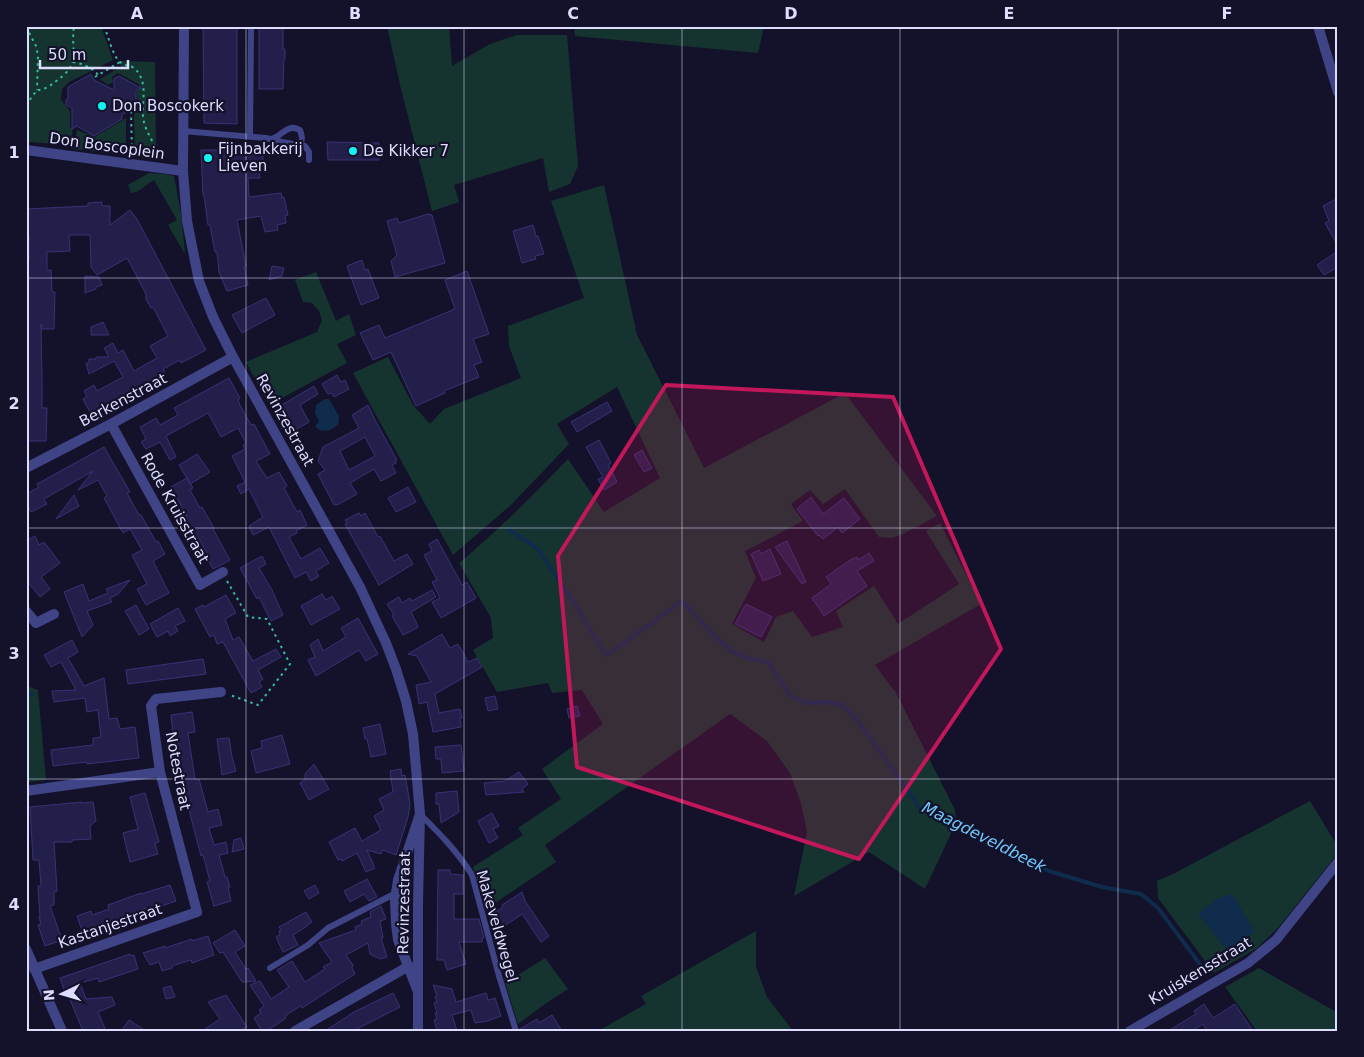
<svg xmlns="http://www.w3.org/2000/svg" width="1364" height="1057" font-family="'DejaVu Sans',sans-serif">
	<rect width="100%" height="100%" fill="#14122a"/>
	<!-- green -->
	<path fill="#153430" d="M26,26H101L113,60L69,82L62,89L61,100L70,111V128H73L70,145L30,142L26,141Z
		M387,26H449L452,66L490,44L517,35H567L578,166L570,184L549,192L543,158L454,185L459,202L432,211L401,89Z
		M574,26H764L758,53L575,36Z
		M120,61L155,62L156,158L135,156L134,113L138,112L137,93L140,85L118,73L112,77L113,82L108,85L100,79L117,69L121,68Z
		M126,118V155L49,146L74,149L77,130L95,137Z
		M149,173L164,174L174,176L181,214L185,254L168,225L177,220L154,180C146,184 140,193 131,193L128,185Z
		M604,185L637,335L704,468L845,393L937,516L903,534L891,538L879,537L845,489L823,504L810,490L791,504L803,521L745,551L756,578L732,624L764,642L776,617L793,611L812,637L843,627L836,611L874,586L898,624L959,584L926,531L940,523L981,604L875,665L896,693L955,810L956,823L925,889L869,852L794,896L807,832L801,803L790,773L767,741L730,714L545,845L556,862L486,909L473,867L523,835L518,828L561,799L542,769L603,724L582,690L552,693L548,683L497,692L473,650L493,638L491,618L459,563C498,531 533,495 568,459L604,512L660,478L617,387L557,424L569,444L512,504L453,555L353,373L388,357L413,405L430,424L444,409L521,378L509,346L508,326L584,298L551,201Z
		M316,272L336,321L349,314L356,335L337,344L347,363L269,405L246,362L317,332L322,320L319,311L312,303L303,302L295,280Z
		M26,686L38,690L46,780L26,782Z
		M1310,801L1338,847V853L1278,928L1257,948L1214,973L1158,898L1157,881L1175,873Z
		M756,931V967L767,997L793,1031H598L646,1004L641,996Z
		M545,958L568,989L545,1004L518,1024L505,983Z
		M1259,968L1338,1013V1031H1257L1225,987Z"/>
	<!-- water -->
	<path fill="#0f2c4c" d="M325,399H329L339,416L338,425C330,431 322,434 315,426L319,422L315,413L316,405Z
		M1232,893L1255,932L1226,949L1198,914L1217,899Z"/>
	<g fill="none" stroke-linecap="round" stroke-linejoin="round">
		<!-- stream -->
		<path stroke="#0f2c4c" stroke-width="4" d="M508,529L537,548L578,609L599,644L607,655L682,601L714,635L731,651L751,659L768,662L790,696L807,703L826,702L841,704L858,721L920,808L1049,871L1102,887L1141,894L1158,908L1205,971
			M26,692L32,694"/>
	</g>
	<!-- building -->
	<path fill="#231f4b" stroke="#383276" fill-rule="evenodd" d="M203,26H237V124L204,123Z
		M259,26H283V49H285V59H284L283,89H259Z
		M91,74L94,80L114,90V79L119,76L141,88L136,91V106L122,115V119L94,136L77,126L72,129V108L66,105V100L68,98V87Z
		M327,142L379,143V160H328Z
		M262,148L264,171H259L260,178H248L249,197L281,193L282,198L284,197L288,215L285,216L286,223L277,225L278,230L265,232L261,216L237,220L246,266L244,267L248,285L227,291L219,272L217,252H215L210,225H208L204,195H203L201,150H218V151Z
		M1338,198V246L1325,223L1329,221L1323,206Z
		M102,202V206H110V225L130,210L137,219L206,350L181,363L180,360L163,369L165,373L91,414L83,399L87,397L84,391L94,385L97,391L123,377L114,361L89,374L86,363H89V359H96V357H109L104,348L113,343L118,353L123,350L134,371L157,358L150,346L168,336L153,307L151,308L146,299V294L127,258L97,275L91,267L90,235H69L70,251L47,252V270H51L52,292H55L54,329H42L41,324L42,380V408H47L46,441H26V260H29V235H26V209L88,206V203Z
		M428,214L432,215L445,263L395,277L391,261L397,255L387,221L397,218L399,223Z
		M533,225L536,236H538L544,254L535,256L536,259L522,263L513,231Z
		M1338,251V267L1324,275L1317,265Z
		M362,260L365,270L368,269L379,298L361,305L347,266Z
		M272,266L284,268L282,276L269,280Z
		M467,271L489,334L473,339L482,362L474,365L479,377L444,391L445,393L416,406L391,352L373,360L360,333L379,325L385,338L455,309L445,280Z
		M85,276L99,277L102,285L96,287V289L85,293Z
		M266,298L275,315L242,333L232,315Z
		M103,322L109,335H91V327Z
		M337,375L341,382L345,380L349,389L334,397L331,393L328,394L322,384Z
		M229,378L240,398L238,400L240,405L251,425L254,424L270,454L256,461L267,478L279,472L287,486L284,488L297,512L300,510L307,525L296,531L297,533L289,537L301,559L320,548L329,563L316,571L319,576L311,581L306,572L295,578L269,527L253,535L249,526L263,517L249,489L241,494L237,486L245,482L232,456L245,449L243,445L246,443L238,428L221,437L208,413L166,436L176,457L170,460L160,442L146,449L141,442L146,439L140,427L156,418L160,425L178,415L174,408Z
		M314,386L318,394L300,405L309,422L293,431L280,406Z
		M607,402L612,411L577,432L571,422Z
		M368,405L375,420L397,460L395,461L396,463L392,465L396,473L381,481L374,469L350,483L357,494L337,505L336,504L334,505L318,474L325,470L318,461L323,447L359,428L352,415ZM365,437L375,456L349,470L340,451Z
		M599,440L611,463L608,465L617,482L604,490L598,479L603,477L586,447Z
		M104,447L130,492L127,493L139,515H141L156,542L158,541L165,554L153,561L169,593L146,605L137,589L147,584L132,555L142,550L130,529L123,533L104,498L107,496L98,480L78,490L93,471L44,499L47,504L31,512L26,504V494L39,487L37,484Z
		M642,450L652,468L644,472L634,455Z
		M197,454L210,472L190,484L187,478L193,488L190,490L200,508L202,507L214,528L213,529L230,560L213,569L206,556L208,555L198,537L196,538L185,518L187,517L171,487L187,478L179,465Z
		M408,487L416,502L396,512L388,498Z
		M74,495L79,506L56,519Z
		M811,497L823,514L844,498L860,519L842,533L838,527L823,539L819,535L818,536L797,509Z
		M359,513L361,516L365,513L378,537L380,536L394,561L407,554L413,564L379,585L345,524L347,523L345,520Z
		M35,536L39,545L44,542L60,563L41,577L50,589L40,597L26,580V541Z
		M437,539L462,585L467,582L476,598L441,618L432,602L440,598L432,582L437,580L424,555L432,551L429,544Z
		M787,541L806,582L802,584L775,547Z
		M770,549L781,574L763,581L751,554L759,550L761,554Z
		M869,553L874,561L857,571L867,586L824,616L812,598L831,584L826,577L850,560L857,557L858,560Z
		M262,556L266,564L259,568L272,590L283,615L271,621L259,597L257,599L240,568Z
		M130,580L118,594L110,598L112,602L87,611L93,625L82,637L64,592L83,584L89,601L108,593L106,589Z
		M432,590L436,597L411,612L418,626L417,628L403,635L392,616L394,615L387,604L399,597L402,603L410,598L412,601Z
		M322,594L326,600L332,596L340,609L311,625L301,606Z
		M226,595L236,613L225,619L233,640L239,637L253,661L276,649L281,657L258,670L263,679L259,682L262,687L251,693L223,642L217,644L214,635L210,637L195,609L203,605L204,607Z
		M746,604L772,617L761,637L735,624Z
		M136,605L149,629L139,635L125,611Z
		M178,608L185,621L175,626L178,631L170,636L168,631L157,637L150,624Z
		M358,618L378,654L366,661L359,650L316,676L308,660L315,657L310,645L318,639L323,651L346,637L341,628Z
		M442,634L450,648L458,644L468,662L477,658L482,667L435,694L439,713L460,709L462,718H460L461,727L433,732L427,702L419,704L416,685L431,682L417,656L408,654Z
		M72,640L78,652L68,658L84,686L104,678L109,719L117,718L120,729L135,727L139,758L87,764L86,762L53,766L51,750L93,745V738L101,737L98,710L87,712L85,698L54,702L52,691L76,690L61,662L51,667L44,655Z
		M203,659L206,674L128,684L126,670Z
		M495,696L498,709L488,711L485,698Z
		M577,706L580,716L569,718L567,709Z
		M192,712L195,732L188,733L195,780L199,779L208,812L218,809L222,825L209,828L214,845L226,842L228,853L219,855L225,877H227L230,887H228L231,901L214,906L207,882L210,881L203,855L201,856L179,772L173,735L171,715Z
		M380,724L386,754L371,757L367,739H365L363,728Z
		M282,735L290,764L256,773L251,751L262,748L261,741Z
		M229,738L232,757L236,771L222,775L217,739Z
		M461,745L464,771L442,773L441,759H436L435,747Z
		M314,764L329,789L309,800L300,783L306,779L305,778V774Z
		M401,769L402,776L405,775L410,804L408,817L396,855L383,850L381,854L367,850L375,868L366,872L357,853L342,861L341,859L338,860L329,842L355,828L362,841L381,830L374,816L384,810L379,799L393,792L390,771Z
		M519,772L528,784L522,789L524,792L486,795L484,783L505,781Z
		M457,791L459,812L441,823L439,804H436V793Z
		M145,793L159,842L155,843L158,854L130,862L123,833L138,829L130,797Z
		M82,802V803L93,802L96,821L90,826L91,839L72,840V842H54L57,891L54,892V905L50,906L62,940L45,946L38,925L41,924L39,917H40L38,886H41L39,860H33L30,807Z
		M492,813L499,826L493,829L498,838L489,843L478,821Z
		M241,838L244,849L232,852L234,840Z
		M438,870H450V874L463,875V894H454V919H479L484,938H482V942H459L466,964L447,970L444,960H437Z
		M367,879L377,897L369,901L364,894L350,902L344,891Z
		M170,885L176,901L147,911L146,908L128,915L129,917L83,933L77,916L91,911L92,915L109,909L108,905L141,893V894Z
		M315,885L319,893L309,899L304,891Z
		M522,892L525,901L549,936L541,942L522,914L500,929L491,915L503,907L502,905Z
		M381,906L386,919L380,921L383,938H381L387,957L380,959L370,954L368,943L346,955L353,965L352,968L355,974L302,1008L300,1006L285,1016L286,1018L267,1031H262L254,1018L261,1013L259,1010L264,1006L250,985L260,981L271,999L289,987L277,970L292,961L305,982L325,969L323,967L332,962L319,943L356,930L355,927L362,924L361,921L371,917L370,912Z
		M306,912L312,922L307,925V926L293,935L298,945L283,952L276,937L280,935L279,931L281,930L279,927Z
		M235,930L245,946L235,952L246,969L248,968L256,981L242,982L223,952L220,953L213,943Z
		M208,936L214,955L192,963L191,960L172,966V968L162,971L159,962L150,965L143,953L165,946V948L192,939V941Z
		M130,954L131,956L134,955L138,969L99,982L98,978L80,983L86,999L112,997L115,1005L98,1012L106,1031H83L69,997L67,998L60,978Z
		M433,985L452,989L456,1002L486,993L488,1000L495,998L501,1016L488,1021L475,1023L471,1010L452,1015L457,1031H437L434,1020L437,1019L435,1013H437L434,1003L437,1002L435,997L437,996Z
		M171,986L175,997L166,999L163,988Z
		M393,993L400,1007L353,1031H325L354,1012Z
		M226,995L247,1027L240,1031H202L220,1019L208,1002Z
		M1204,1004L1213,1018L1235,1004L1253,1031H1207L1203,1024L1192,1031H1168L1196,1014L1194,1011Z
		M552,1015L562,1031H521L520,1029L537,1019L539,1023Z
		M129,1020L146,1031H121Z"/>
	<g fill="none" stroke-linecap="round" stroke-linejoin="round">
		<!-- path -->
		<path stroke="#36b9a3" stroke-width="2" stroke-dasharray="2.5 4" stroke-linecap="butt" d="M104,26C108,35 113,57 120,62C127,68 133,63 139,74C147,87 142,102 143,116C144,131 155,142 158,156
			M26,27L36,46L38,56L37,90
			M73,62C83,64 92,67 98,75
			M95,77L120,62
			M26,105L37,90C44,90 50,86 55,82C83,62 70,55 74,26
			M131,111L132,153
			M227,581L248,617L267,619L290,664L258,705L230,695"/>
		<!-- lane -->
		<path stroke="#3f4487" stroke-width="6" d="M183,131L266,138L282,142L305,146L309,152V160
			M250,136L251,29
			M272,139C283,135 288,123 300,130C302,136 303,140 300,145
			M420,814C439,833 458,852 472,875L499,976L516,1031
			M270,968L308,945L328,928L396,893"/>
		<!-- street -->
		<path stroke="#3f4487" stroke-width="10" d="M184,26L183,171L187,221L199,281L213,317L233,357L360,587L386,643L396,669L406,701L413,734L420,814
			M1318,26L1338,92
			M26,150L183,171
			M111,424L200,585L223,572
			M26,468L111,424L233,357
			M26,611L36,623L54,614
			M26,791L160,772
			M26,949L62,1031
			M34,969L197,912L160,772L151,706L156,699L221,692
			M418,992L398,940L396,924L395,899L398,880L420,814L418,903V1031
			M295,1031L409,966
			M1130,1031L1248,963L1276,940L1338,862"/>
	</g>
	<!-- marked area -->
	<path fill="#c2185b" fill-opacity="0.2" stroke="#c2185b" stroke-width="4" stroke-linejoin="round" d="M666,385L893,397L1001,649L859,859L577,767L558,556Z"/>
	<!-- grid -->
	<path fill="none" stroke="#ddddfe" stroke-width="1" stroke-opacity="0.55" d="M246,26V1031M464,26V1031M682,26V1031M900,26V1031M1118,26V1031M26,278H1338M26,528H1338M26,779H1338"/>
	<!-- markers -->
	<g fill="#11f6f5" stroke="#14122a" stroke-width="2">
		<circle cx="102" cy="106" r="5"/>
		<circle cx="353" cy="151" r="5"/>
		<circle cx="208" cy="158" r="5"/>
	</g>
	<g text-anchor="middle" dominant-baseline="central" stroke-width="4.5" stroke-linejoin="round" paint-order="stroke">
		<!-- poi labels -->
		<g font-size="15" fill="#ddddfe" stroke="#14122a" text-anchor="start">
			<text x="112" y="106">Don Boscokerk</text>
			<text x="218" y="149">Fijnbakkerij<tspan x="218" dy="17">Lieven</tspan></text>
			<text x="363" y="151">De Kikker 7</text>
		</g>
		<!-- street labels -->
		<g font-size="15" fill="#ddddfe" stroke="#14122a">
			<text transform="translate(107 146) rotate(8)">Don Boscoplein</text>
			<text transform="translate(123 400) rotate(-28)">Berkenstraat</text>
			<text transform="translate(285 420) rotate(61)">Revinzestraat</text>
			<text transform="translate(175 508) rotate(61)">Rode Kruisstraat</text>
			<text transform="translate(178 771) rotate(79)">Notestraat</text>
			<text transform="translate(404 903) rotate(-89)">Revinzestraat</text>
			<text transform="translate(110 926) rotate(-19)">Kastanjestraat</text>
			<text transform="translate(497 926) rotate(74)">Makeveldwegel</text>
			<text transform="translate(1200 971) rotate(-31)">Kruiskensstraat</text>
		</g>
		<!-- water labels -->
		<g font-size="16" font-style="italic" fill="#6fc7f9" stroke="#14122a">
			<text transform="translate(984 837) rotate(27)">Maagdeveldbeek</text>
		</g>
	</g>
	<!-- border -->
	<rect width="1364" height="1057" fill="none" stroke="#14122a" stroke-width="55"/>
	<!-- north arrow -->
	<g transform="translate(62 994) rotate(265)" stroke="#14122a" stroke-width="4" paint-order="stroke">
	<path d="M0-4L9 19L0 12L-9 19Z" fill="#ddddfe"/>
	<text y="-8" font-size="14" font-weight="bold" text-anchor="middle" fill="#ddddfe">N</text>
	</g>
	<!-- scale -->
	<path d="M40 60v8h88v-8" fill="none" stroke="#ddddfe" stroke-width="2.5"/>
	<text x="48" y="60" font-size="15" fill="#ddddfe" stroke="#14122a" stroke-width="4" paint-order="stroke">50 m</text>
	<rect x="28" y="28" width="1308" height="1002" fill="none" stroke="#ddddfe" stroke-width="2"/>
	<g font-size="16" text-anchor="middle" font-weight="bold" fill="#ddddfe">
		<text x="137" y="19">A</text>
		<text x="355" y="19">B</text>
		<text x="573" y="19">C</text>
		<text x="791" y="19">D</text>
		<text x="1009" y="19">E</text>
		<text x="1227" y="19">F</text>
		<text x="14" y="158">1</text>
		<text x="14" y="409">2</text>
		<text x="14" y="659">3</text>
		<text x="14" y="910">4</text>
	</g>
</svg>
